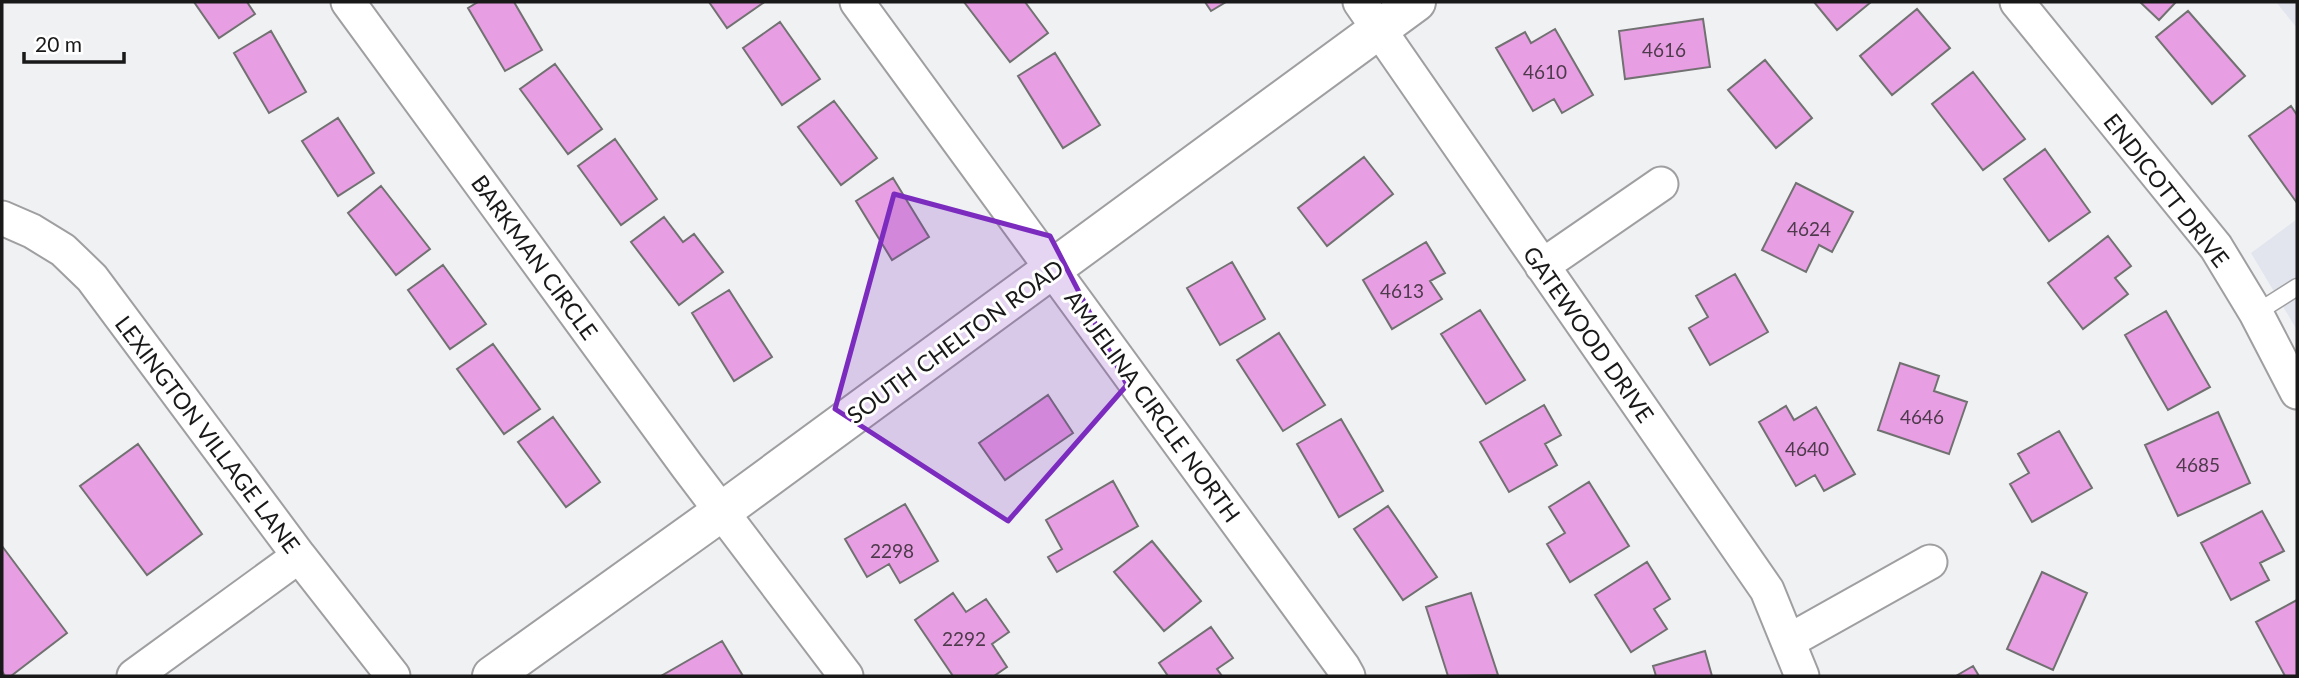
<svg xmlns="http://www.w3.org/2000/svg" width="2299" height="678" font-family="Lato,sans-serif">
	<rect width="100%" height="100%" fill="#f0f1f3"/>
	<!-- built -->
	<path fill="#e2e5ee" d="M2276,2H2297V28Z
		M2297,219V330L2251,253Z"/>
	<!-- building -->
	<path fill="#e89ee2" stroke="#727172" stroke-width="2" d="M194,2H247L255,14L219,38Z
		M478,2H514L542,50L505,71L468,8Z
		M709,2H762L763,3L727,28Z
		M964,2H1025L1048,33L1010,62Z
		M1205,2H1226L1211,11Z
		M1814,2H1871L1837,30Z
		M2140,2H2176L2159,20Z
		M1917,9L1950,48L1892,95L1860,56Z
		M2188,11L2245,76L2212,104L2156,37Z
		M1703,19L1710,67L1625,79L1619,31Z
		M780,22L820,79L782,105L743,48Z
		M1555,29L1593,95L1562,113L1554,99L1533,111L1496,48L1525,32L1531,43Z
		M271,31L306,92L269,113L234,53Z
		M1055,53L1100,125L1063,148L1018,76Z
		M1765,60L1812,118L1776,148L1728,90Z
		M555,64L602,129L568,154L520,89Z
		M1973,72L2025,139L1983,170L1932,104Z
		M834,101L877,158L841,185L798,127Z
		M2291,106L2297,115V203L2249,136Z
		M338,118L374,173L338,196L302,141Z
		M615,139L657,199L621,225L578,166Z
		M2045,149L2090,212L2049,241L2004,179Z
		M1364,157L1393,194L1327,246L1298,208Z
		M893,178L929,237L892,260L856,201Z
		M1796,183L1853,212L1832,252L1819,245L1806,272L1762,250Z
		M381,186L430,249L396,275L348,213Z
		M664,217L683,242L694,234L723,272L679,305L631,242Z
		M2108,236L2131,266L2115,278L2128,294L2083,329L2048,283Z
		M1426,242L1445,273L1430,281L1442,299L1392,329L1363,280Z
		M1232,262L1265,319L1220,345L1187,288Z
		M443,265L486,324L450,349L408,290Z
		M1735,274L1768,332L1710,365L1689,328L1708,317L1696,296Z
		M729,290L772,357L734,381L692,313Z
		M1480,310L1525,380L1486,404L1441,334Z
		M2166,311L2210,387L2168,410L2125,335Z
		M1279,333L1325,405L1283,431L1237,360Z
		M493,344L540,409L504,434L457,369Z
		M1900,363L1939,376L1934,391L1967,402L1949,454L1878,430Z
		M1048,395L1073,433L1005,480L979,443Z
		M1544,405L1561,435L1545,444L1557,465L1509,492L1480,442Z
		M1786,406L1794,420L1816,407L1855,474L1824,491L1815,475L1796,486L1759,422Z
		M2218,412L2250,483L2178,516L2145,445Z
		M553,417L600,482L566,507L518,442Z
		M1341,419L1383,491L1339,517L1297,444Z
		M2059,431L2092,488L2032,522L2010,484L2029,473L2018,454Z
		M138,444L202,534L147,575L80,486Z
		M1113,481L1138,526L1057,572L1048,557L1062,549L1046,520Z
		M1589,482L1629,546L1570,582L1547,544L1565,533L1549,507Z
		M905,504L938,561L900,583L889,564L867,577L845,539Z
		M1388,506L1437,577L1403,600L1354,529Z
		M2262,511L2284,551L2260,563L2269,580L2231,600L2201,543Z
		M1152,541L1201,601L1164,631L1114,572Z
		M2,546L67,633L11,676H5L2,671Z
		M1647,562L1670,599L1654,609L1667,629L1631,652L1595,595Z
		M2042,572L2087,593L2053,670L2007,649Z
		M953,593L966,612L986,599L1009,632L992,644L1007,667L994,676H953L915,620Z
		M1471,593L1498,675L1448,676L1426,607Z
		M2297,600V676H2285L2256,622Z
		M1211,627L1233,658L1217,669L1222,676H1168L1159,663Z
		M722,641L743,676H661Z
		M1705,651L1712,676H1656L1653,666Z
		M1973,666L1979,676H1956Z"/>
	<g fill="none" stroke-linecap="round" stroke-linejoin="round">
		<!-- lane casing -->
		<g stroke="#9f9fa1" stroke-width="19">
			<path id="lane" d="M2256,313L2297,287"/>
		</g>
		<!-- street casing -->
		<g stroke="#9f9fa1" stroke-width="37">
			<path id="street" d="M348,2L687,466L846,676
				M857,2L1343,667L1348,676
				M1360,2L1767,590L1802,676
				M2017,2L2216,247L2256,313L2297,392
				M2,218L32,231L63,250L92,278L299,556L393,676
				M1542,266L1661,184
				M1789,641L1930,562
				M134,676L299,556"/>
		</g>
		<!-- secondary casing -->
		<g stroke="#9f9fa1" stroke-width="42">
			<path id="secondary" d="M492,676L721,512L1416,2"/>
		</g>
		<!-- lane -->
		<use href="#lane" stroke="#fff" stroke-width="16"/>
		<!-- street -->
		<use href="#street" stroke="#fff" stroke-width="33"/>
		<!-- secondary -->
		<use href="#secondary" stroke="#fff" stroke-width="38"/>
	</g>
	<!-- marked area -->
	<path fill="#7b2cbf" fill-opacity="0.2" stroke="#7b2cbf" stroke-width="5" stroke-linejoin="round" d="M894,194L1050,236L1127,385L1008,521L835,409Z"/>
	<g text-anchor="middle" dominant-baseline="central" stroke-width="6" stroke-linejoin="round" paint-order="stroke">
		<!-- number labels -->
		<g font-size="19" fill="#4d3a4c">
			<text x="1664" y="49">4616</text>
			<text x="1545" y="71">4610</text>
			<text x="1809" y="228">4624</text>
			<text x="1402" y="290">4613</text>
			<text x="1922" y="416">4646</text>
			<text x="1807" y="448">4640</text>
			<text x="2198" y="464">4685</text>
			<text x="892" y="550">2298</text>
			<text x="964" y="638">2292</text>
		</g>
		<!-- street labels -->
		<g font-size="23" fill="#19191a" stroke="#fff">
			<text transform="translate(2167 190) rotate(52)">ENDICOTT DRIVE</text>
			<text transform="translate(535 257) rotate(54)">BARKMAN CIRCLE</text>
			<text transform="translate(1589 334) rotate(55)">GATEWOOD DRIVE</text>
			<text transform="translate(955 341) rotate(-36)">SOUTH CHELTON ROAD</text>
			<text transform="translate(1153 406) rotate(54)">AMJELINA CIRCLE NORTH</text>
			<text transform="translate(208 434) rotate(53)">LEXINGTON VILLAGE LANE</text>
		</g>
	</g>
	<!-- border -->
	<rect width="2299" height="678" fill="none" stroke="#19191a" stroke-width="7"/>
	<!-- scale -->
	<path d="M24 52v10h100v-10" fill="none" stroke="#19191a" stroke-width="3.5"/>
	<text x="35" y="52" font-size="21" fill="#19191a" stroke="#ffffff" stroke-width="5" paint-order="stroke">20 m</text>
</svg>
